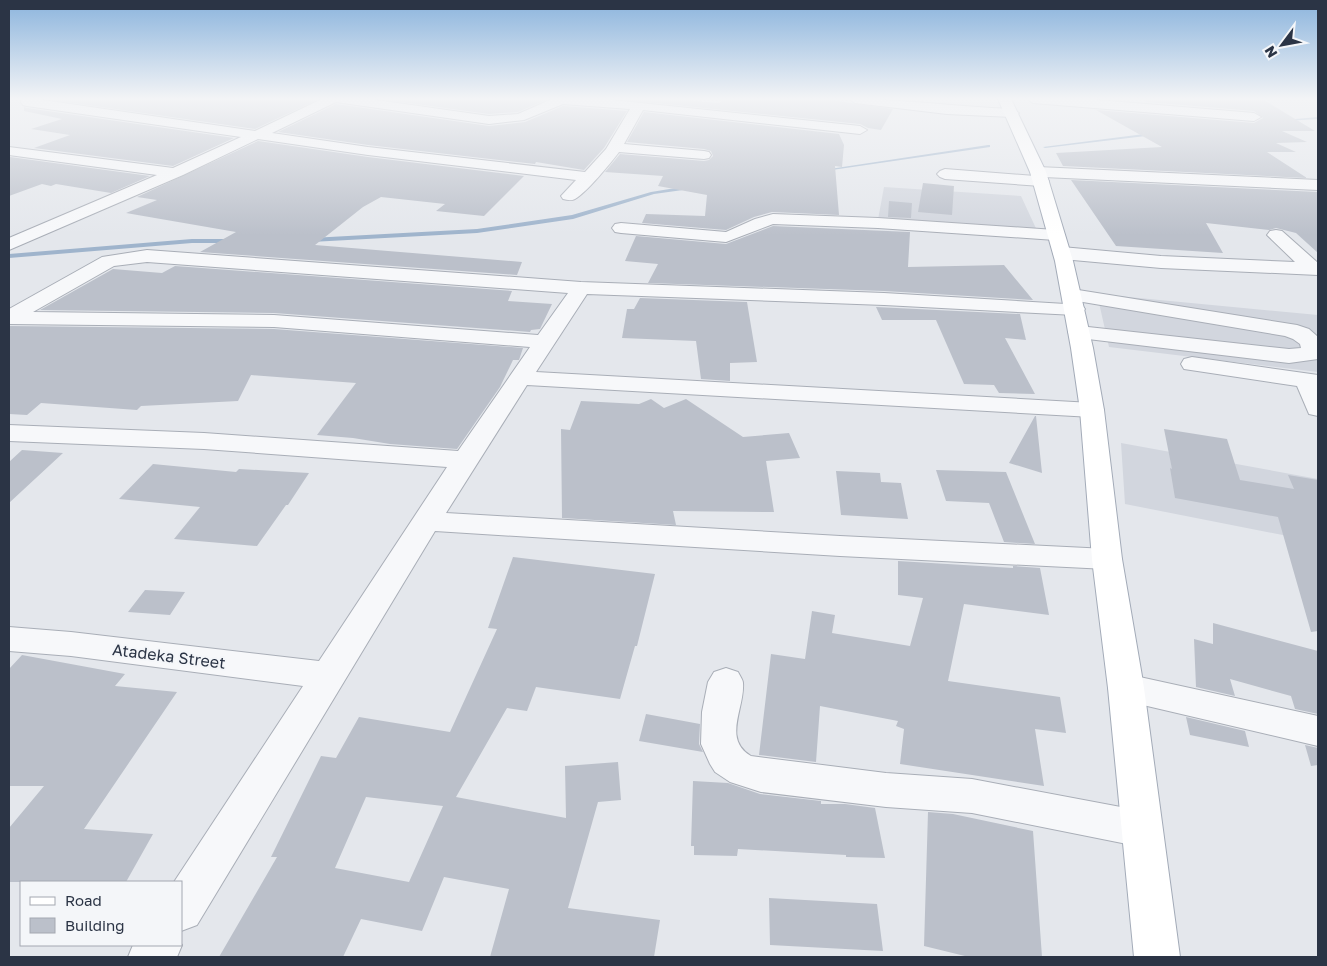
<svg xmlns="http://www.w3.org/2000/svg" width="1327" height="966" font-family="'Golos Text',sans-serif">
	<rect width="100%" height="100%" fill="#e4e7ec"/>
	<!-- built -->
	<path fill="#d2d6de" d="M884,187L1021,196L1040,237L877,225Z
		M1097,294L1318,315V372L1109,347Z
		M1121,443L1318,479V542L1125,504Z"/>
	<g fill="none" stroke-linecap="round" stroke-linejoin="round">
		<!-- stream -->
		<path fill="#9fb4cc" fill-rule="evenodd" d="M1318,117V119L1286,121L1284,120Z
			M1152,133L1154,135L1045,148L1043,147Z
			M988,145H990V147L825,171L823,170Z
			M688,186L691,188L690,189L654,194L573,219L477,233L311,242L308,240L311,238L477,229L572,215L651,192Z
			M192,239H230L233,241L230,243H192L9,258V254Z"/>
	</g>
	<!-- building -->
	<path fill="#bbc0ca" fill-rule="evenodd" d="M52,100H317L255,129Z
		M386,100H546L518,112L489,114Z
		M626,100H680L719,103L723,100H830L893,109L881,130L868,128L860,124Z
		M1144,100H1264L1315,131H1282L1307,142L1276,143L1296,152H1267L1307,178L1063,166L1056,153L1162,147L1096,110L1254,123L1263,118L1254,111L1147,102Z
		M336,104L489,126L525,122L563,106L627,111L604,148L584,170L536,162L535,164L368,145L278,132Z
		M24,107L27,108L234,138L173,166L34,148L70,135L31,129L62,119L24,111Z
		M644,112L839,134L844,145L842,167L835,166L839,215L772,212L754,217L726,230L642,223L646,214L705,216L707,195L658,186L663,176L605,172L620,154L704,161L709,160L713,156L711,151L704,149L627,142Z
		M258,141L368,157L524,176L484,216L436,211L445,204L381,197L363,207L315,245L522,262L517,275L200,252L236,232L126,213L157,200L137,197Z
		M9,157H10L150,176L111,193L56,184L51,186L42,184L9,196Z
		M1071,180L1318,192V253L1296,233L1276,228L1269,230L1206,223L1223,253L1116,246Z
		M923,183L954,186L952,215L918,212Z
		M889,201L912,203L911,218L888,217Z
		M773,226L910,232L908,267L1004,265L1033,300L884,291L648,283L658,264L625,261L636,236L726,244Z
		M175,266L512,291L508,301L552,304L540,329L531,330L530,332L274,313L40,310L113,269L162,273Z
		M640,298L747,302L757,362L730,363V381L701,379L696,341L622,338L627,309H634Z
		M876,307L1020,314L1026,340L1005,338L1035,394L999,393L994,385L964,384L936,320H882Z
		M9,326L274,329L523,348L519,360H513L500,387L457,449L390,444L353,438L317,435L356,383L251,375L238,401L141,406L137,410L41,403L27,415L9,414Z
		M651,399L664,408L686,399L743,437L789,433L800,458L766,461L774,512L673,511L676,525L562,518L561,429L570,430L581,401L639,404Z
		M1035,416H1036L1042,473L1009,463Z
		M1164,429L1227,439L1240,480L1294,489L1288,475L1318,480V631L1311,632L1278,517L1175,498L1170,468L1172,469Z
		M22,450L63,453L9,503V462Z
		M153,464L236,472L239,469L309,473L288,505H286L257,546L174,539L200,507L119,499Z
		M936,470L1006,472L1035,544L1004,542L989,503L946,501Z
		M836,471L880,473L881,482L901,483L908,519L841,515Z
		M513,557L655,574L637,646H635L620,699L536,687L527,711L507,708L456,797L566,818L565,766L618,762L621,800L598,802L568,908L660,920L654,957H490L509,889L444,877L422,931L361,919L343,957H219L277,857H271L321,756L336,758L359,717L450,732L497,629L488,628ZM366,797L443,806L409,882L335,868Z
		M898,561L1013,568V566L1040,568L1049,615L964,604L948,681L1060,697L1066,733L1035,729L1044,786L900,764L904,729L896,726L898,721L820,706L816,762L759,755L771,654L805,659L812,611L835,615L832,633L910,646L923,598L898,595Z
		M145,590L185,592L170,615L128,612Z
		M1213,623L1318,651V714L1295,709L1291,696L1230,679L1235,696L1196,687L1194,639L1213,644Z
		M22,655L125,674L115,686L177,692L84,829L153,834L126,882H9V828L44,786H9V669Z
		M646,714L700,724L699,744L703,752L639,741Z
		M1186,717L1245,731L1249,747L1190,735Z
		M1305,745L1318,748V765L1311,766Z
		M693,781L728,783L760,794L821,801V804H845L875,808L885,858L846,857V855L738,849L737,856L694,855V846H691Z
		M928,812L953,814L1033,831L1042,957H969L924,946Z
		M769,898L877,904L883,951L770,945Z"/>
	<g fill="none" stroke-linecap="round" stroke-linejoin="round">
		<!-- minor casing -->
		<g stroke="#a9aeb7" stroke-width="2">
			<path id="minor" d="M22,99H36L255,131L322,99H369L489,116L518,114L552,99H603L860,126L867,130L860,134L643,110L624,144L704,151L709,152L711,155L709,158L704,159L619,152C610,164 587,192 575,199C571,201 567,200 563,199L561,196L576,180L368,155L258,139L183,175L9,250V238L157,175L9,155V147L173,168L241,137L27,106L23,105L21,102ZM336,102L489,124L524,120L563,104L630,109L606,149L585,172L368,147L272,133Z
				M849,99C904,99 958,107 1012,109L1019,113L1012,117L947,114L855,103Z
				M1027,99H1086L1254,113L1261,117L1254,121L1033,103Z
				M1038,167L1318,180V190L1044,177L1049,181L1047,184L1041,186L945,179L940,177L937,174L940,171L945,169L1035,176L1030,172L1033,169Z
				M773,214L878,218L1055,230L1061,231L1064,235L1061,239L1055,240L878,228L773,224L726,242L621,233L615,232L612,228L615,224L621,223L726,232L755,219Z
				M1276,230L1282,231L1318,263V275L1161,268L1062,259L1055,257L1053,253L1055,249L1062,247L1161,256L1295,262L1267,235L1270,231Z
				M147,250L581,282L884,293L1082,305L1085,309L1082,313L1075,315L884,305L587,294L536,372L1092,403L1101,405L1104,410L1101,415L1092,417L527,385L446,513L840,536L1107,549L1118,552L1122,559L1118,566L1107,569L840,556L435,531L197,925L181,931V882H174L303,686L71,656L9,651V627L71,632L319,661L447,467L204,449L9,441V425L204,433L458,451L530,347L274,327L9,324V309L102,257ZM147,262L568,293L538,335L274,315L33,312L114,266Z
				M1072,289L1297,325L1309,329L1318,337V359L1289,363L1071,337L1068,332L1071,327L1079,326L1289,349L1301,348L1300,344L1293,339L1285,336L1065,299L1062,295L1065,291Z
				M1192,357L1318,375V416L1309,414L1297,386L1184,369L1181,364L1184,359Z
				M726,668L738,672C740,676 743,680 743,683C745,708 722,739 751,756L886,773L972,779L1142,811L1156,816L1162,829L1156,842L1142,847L972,813L886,807L761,792L730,782L715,772L710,764L701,744L702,712L708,682L714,672Z
				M1126,674L1318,716V746L1113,698L1108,688L1113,678Z
				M181,944L182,945L177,957H128L133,945Z"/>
		</g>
		<!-- major casing -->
		<g stroke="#a3abb8" stroke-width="2">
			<path id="major" d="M998,99H1011L1046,172L1073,261L1093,348L1104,410L1122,559L1144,688L1180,957H1134L1108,688L1092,559L1080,410L1071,348L1055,261L1030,172Z"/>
		</g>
		<!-- minor -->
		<use href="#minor" fill="#f7f8fa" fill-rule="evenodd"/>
		<!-- major -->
		<use href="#major" fill="#fff" fill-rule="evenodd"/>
	</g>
	<!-- sky -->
	<linearGradient id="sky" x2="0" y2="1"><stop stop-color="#8bb4dd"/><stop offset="0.42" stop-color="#f3f4f6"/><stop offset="1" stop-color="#f3f4f6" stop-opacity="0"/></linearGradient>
	<rect width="1327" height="235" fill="url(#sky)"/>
	<g text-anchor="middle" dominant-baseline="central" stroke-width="4" stroke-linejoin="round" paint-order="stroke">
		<!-- near-street labels -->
		<g font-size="16" fill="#2b3445" stroke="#f4f6f9">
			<text transform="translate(169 656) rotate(7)">Atadeka Street</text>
		</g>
	</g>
	<!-- border -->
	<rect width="1327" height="966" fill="none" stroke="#2b3445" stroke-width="20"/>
	<!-- legend -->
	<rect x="20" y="881" width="162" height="65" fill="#f4f6f9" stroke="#a4a8b1"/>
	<rect x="30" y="897" width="25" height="8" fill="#ffffff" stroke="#a4a8b1"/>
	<text x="65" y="906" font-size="15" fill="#2b3445">Road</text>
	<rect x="30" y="918" width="25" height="15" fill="#bbc0ca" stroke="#a4a8b1"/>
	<text x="65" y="931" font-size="15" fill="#2b3445">Building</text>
	<!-- north arrow -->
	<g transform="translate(1282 45) rotate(238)" stroke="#f4f6f9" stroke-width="4" paint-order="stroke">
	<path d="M0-4L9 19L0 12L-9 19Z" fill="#2b3445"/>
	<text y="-8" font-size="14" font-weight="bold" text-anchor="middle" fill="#2b3445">N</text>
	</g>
</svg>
